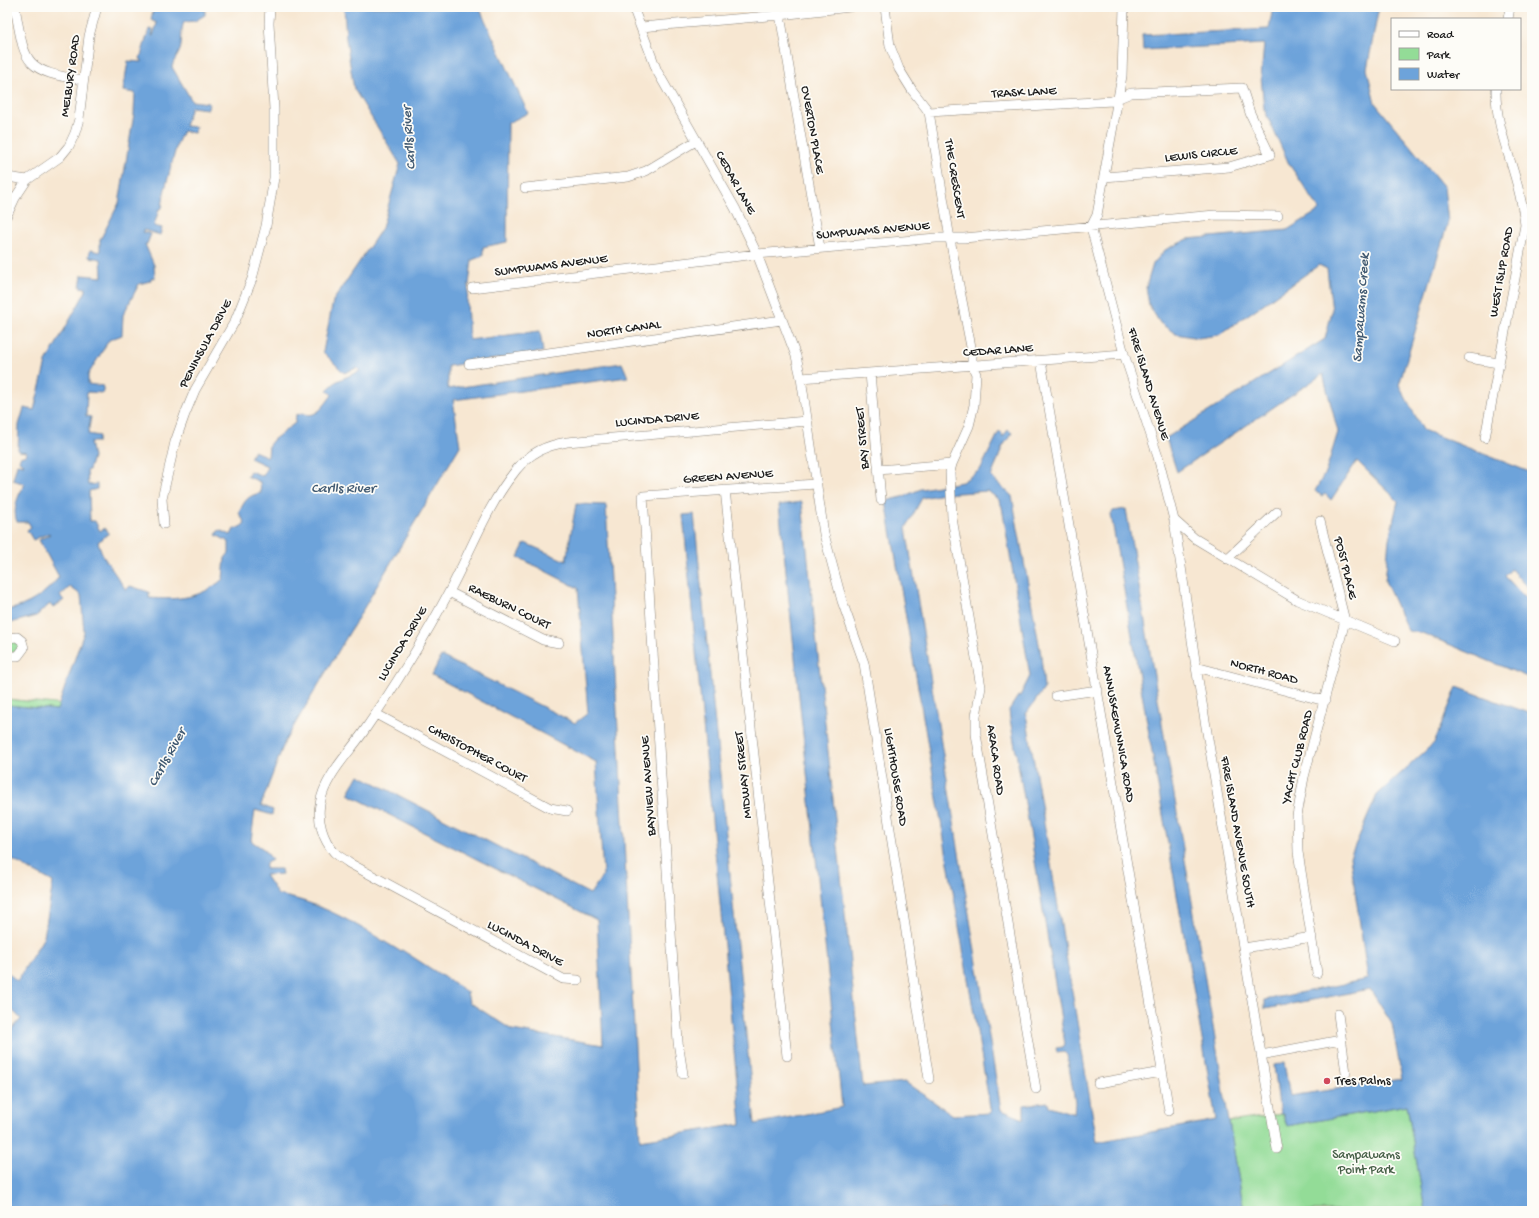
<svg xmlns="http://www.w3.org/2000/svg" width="1539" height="1218" font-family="'Gochi Hand',sans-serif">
	<rect width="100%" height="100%" fill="#fdfcf7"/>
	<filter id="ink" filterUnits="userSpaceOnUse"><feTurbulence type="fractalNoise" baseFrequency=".025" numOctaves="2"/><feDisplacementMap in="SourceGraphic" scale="8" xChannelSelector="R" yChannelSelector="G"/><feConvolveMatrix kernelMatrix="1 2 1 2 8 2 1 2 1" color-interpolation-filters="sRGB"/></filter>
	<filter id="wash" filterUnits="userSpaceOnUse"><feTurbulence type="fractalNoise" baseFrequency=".012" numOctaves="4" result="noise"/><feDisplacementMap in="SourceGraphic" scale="16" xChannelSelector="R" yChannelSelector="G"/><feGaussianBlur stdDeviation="0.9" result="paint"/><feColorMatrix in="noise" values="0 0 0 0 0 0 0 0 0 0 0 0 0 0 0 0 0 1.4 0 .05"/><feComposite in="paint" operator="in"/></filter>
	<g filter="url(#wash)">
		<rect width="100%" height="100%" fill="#f7e7d2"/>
		<!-- green -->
		<path fill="#93dc97" stroke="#587c5a" d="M17,638L22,651L7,653V639Z
			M7,699L55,704L59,705L57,710L7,705Z
			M1407,1105L1425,1211H1244L1229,1122L1282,1114L1287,1126Z"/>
		<!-- water -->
		<path fill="#6da3da" stroke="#44607b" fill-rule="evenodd" d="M154,7H205V15L195,21L184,22C180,31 183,41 180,50C178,57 173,60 172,67L192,101L209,103L208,109L191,107L185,126L196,127L194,133L183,131L177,144L164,193L162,208L159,209L154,226L162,228L160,235L144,230L143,232L151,234L147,244H145L154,265L155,278L152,277L150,281L139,284L123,315L122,335L109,340L88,375V384L103,386V393L87,392L86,416L91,417L88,434L99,436L98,442H90L93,457L89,470H87L88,485L97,484V489L89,491L90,521H95L100,531L105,528L109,533L98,542L103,556L126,590L130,586L149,592V598C178,600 200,599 223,579L225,558L229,553V542L216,535L219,530L231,535L234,529L239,528L245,523L239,513C244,501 248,495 261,493L260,482L247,476L250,471L263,476L267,466L250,458L254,451L268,457L269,445L273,440L295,423L296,415L303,413C316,420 325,404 332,395L327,390L337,381L360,371L357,368L344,373L323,352L333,301L382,228L400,164L354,89L346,39L344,7H479L528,113L508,123L507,242L483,247V256L472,260L467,301L469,340L540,331L543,352L448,366V389L622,363L628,377L453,400L460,446L285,741L261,805L273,810L272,815L255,810L251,841L265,850L272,860L266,863L265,869H281L282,874L265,875L278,895C325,903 360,927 400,951L402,950L467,992L469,1002L512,1030L603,1045L597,920L348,794L359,775L590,894L603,875L596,762L432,675L441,656L575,723L588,713L578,588L518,557L525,543L566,561L576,504L606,505L640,1140L741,1124L683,515L694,514L755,1124L842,1107L779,505L802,502L863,1086L905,1082L953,1115L991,1113L886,501L902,497L921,489L962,482L980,470L999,432H1001L1003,437L1008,430L1012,433L1003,446L991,477L1012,496L1041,655L1044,689L1026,714L1097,1142L1216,1120L1111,515L1113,511L1126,509L1244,1211H7V1035L21,1019L7,1005V972L17,981L44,937L53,882L7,857V705L57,710L84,632L81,595L70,587L60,596L64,600L53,608L50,604L36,616L7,624V610C29,606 45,594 59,577L39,540L50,534L49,533L33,540L27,530L31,527L28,522H17C12,509 18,495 25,484L13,480L17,464L24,465L19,461L20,457L26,455L27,452L18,451L19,425L24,408L34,410L46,362L86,291V288L80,287L82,275L102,277L101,259L89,257L90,250L100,252V240L119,203L134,114L135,93L123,91L128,61L142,62V60L140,59L149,29L153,30L152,36H153L157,23L151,20ZM988,491L999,500L1002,507L1030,676L1020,696H1018L1009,710L1010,719L1030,831L1065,1044L1063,1047L1056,1048L1057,1053L1064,1052L1067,1055L1075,1102L1074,1114L1049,1106L1048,1102L1024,1105V1119L1001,1110L906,528L922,498L943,494Z
			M1273,7H1379L1367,69L1375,103L1444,187L1448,222L1399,385L1423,430L1532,473V593L1511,569L1505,576L1532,605V679L1422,633L1408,631L1385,581L1389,539L1398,501L1357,461L1331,500L1325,494L1322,496L1315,491L1326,471L1338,432L1323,374L1177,472L1166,438L1325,339L1332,311L1327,269L1319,265L1219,335L1198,338L1176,334L1160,323L1149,305L1146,287L1153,264L1165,250L1188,239L1287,230L1320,210L1289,164L1264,109L1261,77L1264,44L1143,50L1142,35L1269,29Z
			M1457,687L1532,714V1211H1425L1407,1105L1287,1126L1283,1114H1280L1274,1065L1284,1063L1290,1096L1402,1079L1392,1024L1370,989L1265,1009V1000L1368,979L1350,857L1377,795L1434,743Z"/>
	</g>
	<g filter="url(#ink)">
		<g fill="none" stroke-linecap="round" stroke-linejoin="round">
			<!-- minor casing -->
			<g stroke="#8a8277" stroke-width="10">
				<path id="minor" d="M15,7C25,63 23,71 83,80
					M633,7L657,71L735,208L757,254L796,356L801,378L824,534L842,601L864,663L929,1079
					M885,7L890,46L899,69L912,90L929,112L950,239L972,352V365L976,374L974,405L969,426L952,464L950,472L952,518L981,687L976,716V734L1036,1089
					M1124,7L1122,76L1097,215L1091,227L1124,354L1158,457L1174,520L1194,538L1297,600L1395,641
					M780,15L820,248
					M1508,19L1510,7
					M641,27L780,15L850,7
					M929,112L1112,101L1131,93L1242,88L1250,113L1270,155L1229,167L1104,177
					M7,177L27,180L60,157L69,146L75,133L79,119L89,36L97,7
					M525,188L628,177L646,171L696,141
					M7,215L15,198L27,180
					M472,288L757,254L936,238H964L1215,215L1278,216
					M1469,358L1498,363
					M1041,361L1169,1111
					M469,364L782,320
					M870,373L881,500
					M801,378L1124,354
					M1485,438L1525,225C1524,217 1523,209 1521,201C1514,163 1495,128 1496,89
					M878,470L952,464
					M725,490L787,1056
					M1174,520L1196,667L1277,1149
					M164,524L162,499L175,442L185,414L195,390L235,321L252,279L266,226L274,178V109L269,23L270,7
					M1227,559L1277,512
					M449,592L543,640L559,643
					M7,638L17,637L22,641L24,648L18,656H7
					M1196,667L1325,701
					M1056,696L1098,690
					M376,714L550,808L567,811
					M1244,948L1312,937
					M1317,973L1298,852L1297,816L1304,777L1345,621L1320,521
					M578,980L563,979L349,863C344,859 338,856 334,852C323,840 317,820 320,804C324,778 347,755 362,734C393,689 423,641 449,592C471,551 486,507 516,470C531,452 545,446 567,442L807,421
					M1338,1014L1346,1073
					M1261,1055L1341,1040
					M683,1074L678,1042L643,496L816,484
					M1098,1083L1162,1072"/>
			</g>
			<!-- minor -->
			<use href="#minor" stroke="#fff" stroke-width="9"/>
		</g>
	</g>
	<!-- markers -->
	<circle fill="#d1495b" stroke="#fdfcf7" stroke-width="1.5" cx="1327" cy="1081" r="4"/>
	<g text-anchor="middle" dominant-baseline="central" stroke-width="3.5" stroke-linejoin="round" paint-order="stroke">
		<!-- street labels -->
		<g font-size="13" fill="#1c1c1c" stroke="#fdfcf7">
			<text transform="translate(71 76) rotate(-82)">MELBURY ROAD</text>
			<text transform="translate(1024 93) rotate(-3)">TRASK LANE</text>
			<text transform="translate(812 130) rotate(80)">OVERTON PLACE</text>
			<text transform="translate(1201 155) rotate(-6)">LEWIS CIRCLE</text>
			<text transform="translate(954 179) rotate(81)">THE CRESCENT</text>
			<text transform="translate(735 183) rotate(61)">CEDAR LANE</text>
			<text transform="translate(873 231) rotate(-5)">SUMPWAMS AVENUE</text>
			<text transform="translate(551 266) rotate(-7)">SUMPWAMS AVENUE</text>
			<text transform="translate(1502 272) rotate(-80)">WEST ISLIP ROAD</text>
			<text transform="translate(624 330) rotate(-8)">NORTH CANAL</text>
			<text transform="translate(206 344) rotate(-62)">PENINSULA DRIVE</text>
			<text transform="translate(998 351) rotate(-4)">CEDAR LANE</text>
			<text transform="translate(1148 384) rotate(73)">FIRE ISLAND AVENUE</text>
			<text transform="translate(657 420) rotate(-5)">LUCINDA DRIVE</text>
			<text transform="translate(863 438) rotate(-95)">BAY STREET</text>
			<text transform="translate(728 477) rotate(-4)">GREEN AVENUE</text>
			<text transform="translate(1345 568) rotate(76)">POST PLACE</text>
			<text transform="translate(509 607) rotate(26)">RAEBURN COURT</text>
			<text transform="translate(403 644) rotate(-59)">LUCINDA DRIVE</text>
			<text transform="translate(1264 672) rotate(15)">NORTH ROAD</text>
			<text transform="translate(1118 734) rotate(80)">ANNUSKEMUNNICA ROAD</text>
			<text transform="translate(477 754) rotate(28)">CHRISTOPHER COURT</text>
			<text transform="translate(1298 757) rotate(-76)">YACHT CLUB ROAD</text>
			<text transform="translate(995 760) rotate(82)">ARACA ROAD</text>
			<text transform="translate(744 775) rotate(-96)">MIDWAY STREET</text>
			<text transform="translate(895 777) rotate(81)">LIGHTHOUSE ROAD</text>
			<text transform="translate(649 786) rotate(-94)">BAYVIEW AVENUE</text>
			<text transform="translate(1237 832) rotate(80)">FIRE ISLAND AVENUE SOUTH</text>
			<text transform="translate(525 944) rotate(28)">LUCINDA DRIVE</text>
		</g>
		<!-- poi labels -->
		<g font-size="13" fill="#1c1c1c" stroke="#fdfcf7" text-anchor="start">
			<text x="1335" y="1081">Tres Palms</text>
		</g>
		<!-- park labels -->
		<g font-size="13" fill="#465f47" stroke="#fdfcf7">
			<text x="1366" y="1155">Sampawams<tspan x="1366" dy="15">Point Park</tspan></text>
		</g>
		<!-- water labels -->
		<g font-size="14" font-style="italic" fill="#405971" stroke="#fdfcf7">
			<text transform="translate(410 138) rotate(-94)">Carlls River</text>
			<text transform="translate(1362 308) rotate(-86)">Sampawams Creek</text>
			<text x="343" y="489">Carlls River</text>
			<text transform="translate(168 758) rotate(-61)">Carlls River</text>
		</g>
	</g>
	<!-- margin -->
	<rect width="1539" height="1218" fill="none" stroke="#fdfcf7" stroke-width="24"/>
	<!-- legend -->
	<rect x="1391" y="18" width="130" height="72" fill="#fdfcf7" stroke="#a3a29f"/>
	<rect x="1399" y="31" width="20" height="6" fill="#ffffff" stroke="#a3a29f"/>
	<text x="1427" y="38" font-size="12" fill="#1c1c1c">Road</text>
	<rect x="1399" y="48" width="20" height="12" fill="#93dc97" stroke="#a3a29f"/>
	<text x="1427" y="58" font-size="12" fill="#1c1c1c">Park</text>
	<rect x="1399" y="68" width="20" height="12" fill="#6da3da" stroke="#a3a29f"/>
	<text x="1427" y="78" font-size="12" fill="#1c1c1c">Water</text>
</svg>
